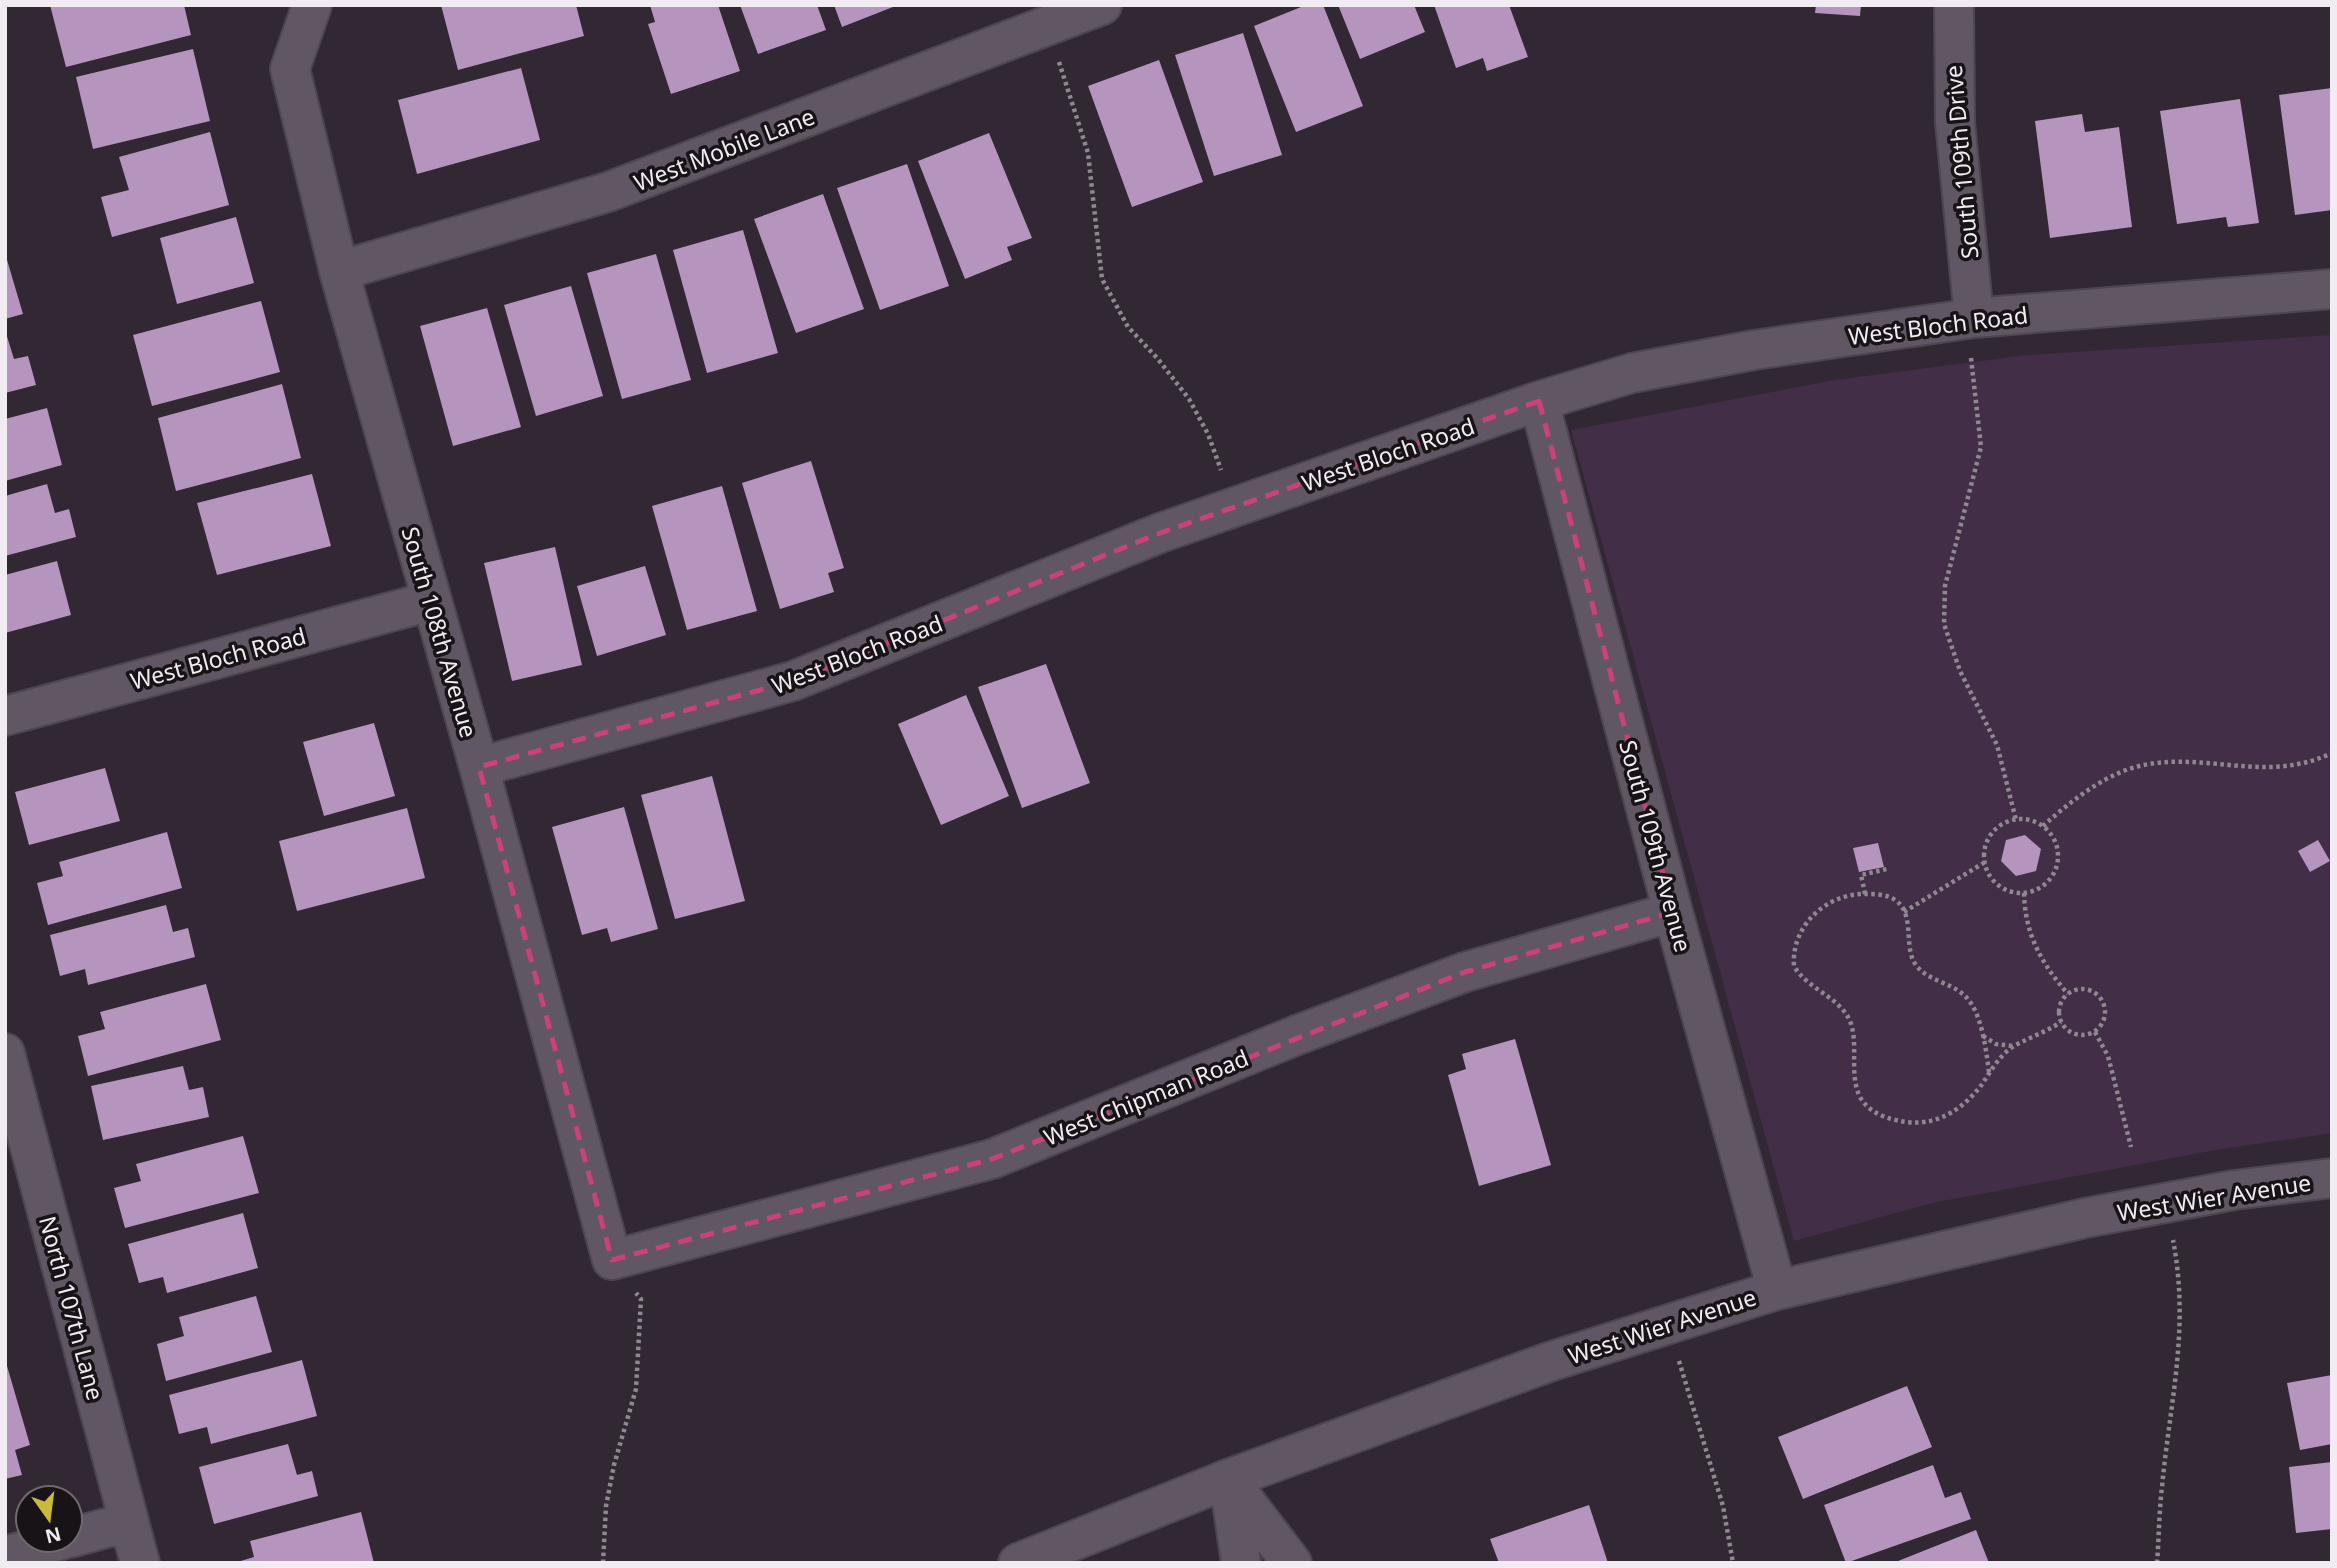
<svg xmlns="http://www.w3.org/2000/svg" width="2337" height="1568" font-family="'Noto Sans',sans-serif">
	<rect width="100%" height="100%" fill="#312833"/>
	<!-- green -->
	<path fill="#422e47" d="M2332,335V1133L2221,1149L1932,1203L1794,1241L1571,430L1835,380L2027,355Z"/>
	<!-- building -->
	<path fill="#b594bd" d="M50,5H184L191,35L66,67Z
		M441,5H576L584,36L458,70Z
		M650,5H718L740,71L671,94L648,24L655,22Z
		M740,5H817L826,30L758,54Z
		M834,5H898L842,27Z
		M1306,5H1323L1363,106L1296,132L1254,26Z
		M1338,5H1414L1425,32L1360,59Z
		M1434,5H1509L1528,57L1487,71L1483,58L1456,68Z
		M1816,5H1861L1860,16L1815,13Z
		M1243,33L1282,155L1214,176L1175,55Z
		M193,49L210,121L93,149L76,77Z
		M1159,60L1203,182L1132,207L1088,86Z
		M521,68L540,140L417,174L398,100Z
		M2332,88V210L2295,215L2279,95Z
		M2240,99L2259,223L2228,227L2226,217L2177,224L2160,111Z
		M2082,114L2085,132L2119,127L2132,227L2050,238L2035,121Z
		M210,132L229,205L112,237L101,197L129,190L119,157Z
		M989,133L1032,238L1007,247L1012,260L965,279L918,161Z
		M907,164L949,286L880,310L837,188Z
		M823,194L864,309L796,333L754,219Z
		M236,217L254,283L177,304L160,238Z
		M743,230L778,353L707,373L673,250Z
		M5,253L23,314L5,319Z
		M656,254L691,380L622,399L587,273Z
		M571,286L603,396L536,416L504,305Z
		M261,301L280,372L152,406L133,335Z
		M487,308L521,427L453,446L420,326Z
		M5,330L14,359L28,356L36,385L5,393Z
		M282,384L301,458L176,491L158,418Z
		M47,408L62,465L5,481V419Z
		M811,461L844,568L828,573L834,592L780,609L742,483Z
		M312,474L331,546L217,575L197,503Z
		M47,484L55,513L69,509L76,537L5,556V496Z
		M722,486L757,611L687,630L652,506Z
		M555,547L582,665L512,681L484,563Z
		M57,561L71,615L5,633V575Z
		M645,566L666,635L597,656L577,586Z
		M1046,664L1090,783L1022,808L978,687Z
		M966,695L1009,796L941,825L898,724Z
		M374,723L395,796L324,816L303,742Z
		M105,768L120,821L29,845L15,792Z
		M712,776L745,901L675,919L641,795Z
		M624,807L658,929L611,942L607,928L582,935L552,827Z
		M407,808L425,878L297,911L279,841Z
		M167,832L182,888L48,925L37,883L63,876L59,862Z
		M2025,835L2041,849L2036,871L2016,876L2001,861L2006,840Z
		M2318,840L2330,861L2310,872L2298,851Z
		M1878,843L1884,867L1859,872L1853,848Z
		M166,905L173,932L188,928L195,957L88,985L85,969L60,976L50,935Z
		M206,984L221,1040L88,1076L78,1036L105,1029L100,1012Z
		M1515,1039L1551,1165L1479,1186L1448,1075L1466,1069L1462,1054Z
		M183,1066L189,1090L203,1087L209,1117L103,1140L91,1086Z
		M243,1136L259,1193L125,1228L114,1188L141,1181L136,1164Z
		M243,1213L258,1268L167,1293L163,1277L139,1283L128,1244Z
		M256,1296L272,1352L166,1381L157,1344L184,1336L179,1317Z
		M5,1359L30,1445L15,1450L22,1475L5,1479Z
		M302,1360L317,1416L211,1444L207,1427L179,1434L169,1395Z
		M2332,1375V1444L2300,1450L2287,1383Z
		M1907,1386L1932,1447L1803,1499L1778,1437Z
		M288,1444L297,1475L312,1471L318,1496L214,1524L199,1467Z
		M2332,1462V1529L2296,1533L2289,1467Z
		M1933,1465L1945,1498L1961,1492L1971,1519L1846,1563L1824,1505Z
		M1589,1505L1608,1563H1499L1490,1539Z
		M361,1512L374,1563H234L254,1557L250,1541Z
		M1976,1530L1989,1563H1893Z"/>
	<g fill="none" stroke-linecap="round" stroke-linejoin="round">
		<!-- minor casing -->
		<g stroke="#4d454f" stroke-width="42">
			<path id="minor" d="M312,5L290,69L339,271L479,767L612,1260L992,1159L1297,1035L1465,972L1673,912
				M1954,5L1955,122L1974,318
				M339,271L608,192L1102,5
				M1539,401L1673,912L1777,1290
				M5,716L431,601
				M479,767L793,681L1160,533L1539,401L1632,373L1754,350L1974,318L2332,289
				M5,1053L140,1563
				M1228,1479L1292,1563
				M1229,1481L1241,1563
				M70,1538L128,1522
				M5,1556L62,1540
				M1018,1563L1228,1479L1552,1361L1777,1290L2085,1218L2234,1190L2332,1178"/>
		</g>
		<!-- path -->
		<path stroke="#8f8891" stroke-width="4.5" stroke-dasharray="3.5 3.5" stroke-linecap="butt" d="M1059,62L1088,153L1102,279L1128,327L1158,359L1189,399L1208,434L1221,470
			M1971,358L1981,447L1945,586L1944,624L1960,671L1997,745L2016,820
			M1984 856a37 37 0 1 1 74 0a37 37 0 1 1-74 0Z
			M2043,826C2071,801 2107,772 2144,765C2209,752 2266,784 2332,753
			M2024,893C2025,934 2041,963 2068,994
			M1865,894L1861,875L1887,869
			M1904,912L1985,862
			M2059 1012a23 23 0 1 1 46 0a23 23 0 1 1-46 0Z
			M2095,1032L2108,1056L2131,1147
			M1983,1036L1996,1044L2013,1046
			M1989,1072C1986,1050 1982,1012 1965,996C1950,981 1923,981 1913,960C1905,943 1914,912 1895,900C1887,894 1874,894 1864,894C1826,894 1791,926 1794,966C1807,989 1840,997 1850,1021C1859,1044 1849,1071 1859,1095C1865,1108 1879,1116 1892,1119C1928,1130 1957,1115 1980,1087C1990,1073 1999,1055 2014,1046C2030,1037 2046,1032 2061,1022
			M1679,1361L1723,1506L1733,1563
			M603,1563L606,1506L614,1465L636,1389L641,1299L636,1293
			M2157,1563C2159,1538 2159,1512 2162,1487C2170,1401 2190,1328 2173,1240"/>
		<!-- minor -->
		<use href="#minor" stroke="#615764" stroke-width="38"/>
	</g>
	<!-- marked area -->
	<path fill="none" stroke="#cb4279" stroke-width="5" stroke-dasharray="14 9" stroke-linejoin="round" d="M1539,401L1673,912L1465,972L992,1159L612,1260L479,767L793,681L1160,533Z"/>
	<g text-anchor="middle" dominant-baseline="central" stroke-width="7" stroke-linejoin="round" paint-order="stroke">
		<!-- street labels -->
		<g font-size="23" fill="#f1ebf2" stroke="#171317">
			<text transform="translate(724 149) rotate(-21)">West Mobile Lane</text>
			<text transform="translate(1961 162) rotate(-95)">South 109th Drive</text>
			<text transform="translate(1938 325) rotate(-7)">West Bloch Road</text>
			<text transform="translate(1388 454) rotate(-19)">West Bloch Road</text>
			<text transform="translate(440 632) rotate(74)">South 108th Avenue</text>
			<text transform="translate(857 654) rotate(-21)">West Bloch Road</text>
			<text transform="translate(218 658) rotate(-15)">West Bloch Road</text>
			<text transform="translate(1656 846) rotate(75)">South 109th Avenue</text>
			<text transform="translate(1146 1097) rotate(-22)">West Chipman Road</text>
			<text transform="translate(2214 1197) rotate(-9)">West Wier Avenue</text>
			<text transform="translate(72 1308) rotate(75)">North 107th Lane</text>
			<text transform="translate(1662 1326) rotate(-18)">West Wier Avenue</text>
		</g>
	</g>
	<!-- border -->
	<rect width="2337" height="1568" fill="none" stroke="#f1ebf2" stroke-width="14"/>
	<!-- north arrow -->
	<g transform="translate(49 1519) rotate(166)"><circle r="33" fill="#171317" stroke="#6e696f" stroke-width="2"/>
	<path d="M0-5L12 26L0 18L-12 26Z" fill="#caba39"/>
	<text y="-10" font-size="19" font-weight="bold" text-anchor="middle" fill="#f1ebf2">N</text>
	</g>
</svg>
